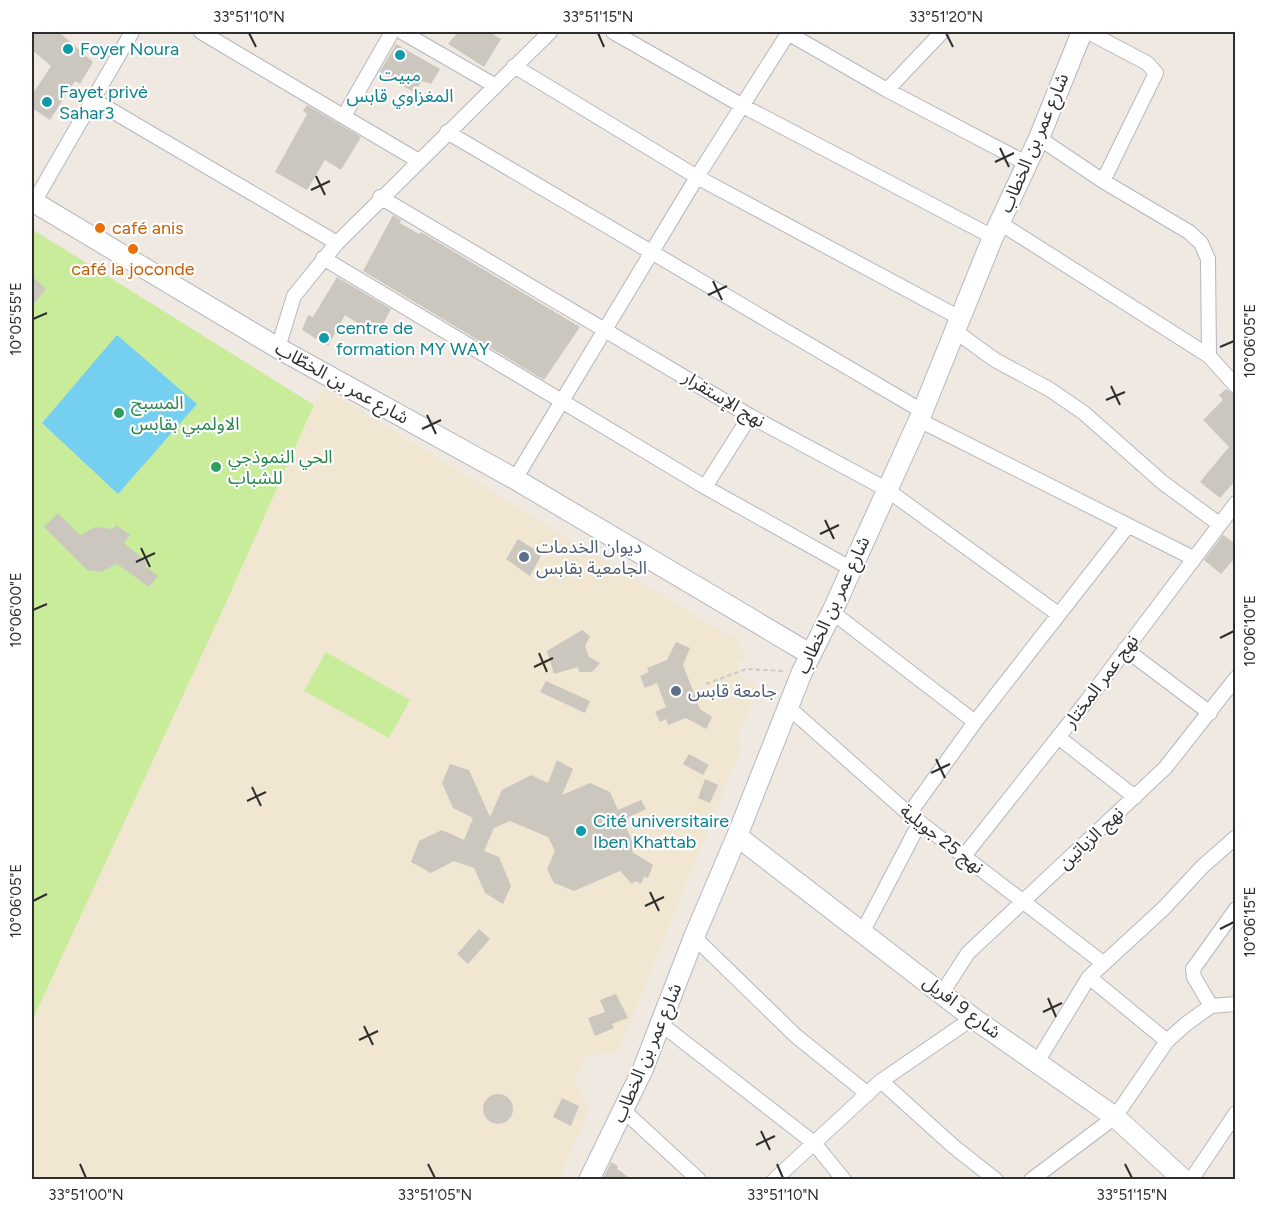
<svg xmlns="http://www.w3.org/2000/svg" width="1267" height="1211" font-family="Figtree,'Noto Sans Arabic',sans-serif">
	<rect width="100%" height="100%" fill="#efe9e1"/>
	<!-- education -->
	<path fill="#f0e6d1" d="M323,388L731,637L736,635L745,659L737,664V673L744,681H753L759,697L753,699L738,736L741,748L619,1051L587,1056L575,1080L590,1110L559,1179L32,1180V1021Z"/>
	<!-- pitch -->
	<path fill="#c9ec9a" d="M32,229L314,405L224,607L32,1021Z
		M326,652L410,700L389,738L304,691Z"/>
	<!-- water -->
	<path fill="#75cff0" d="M117,335L197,404L118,494L42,423Z"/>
	<!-- building -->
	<path fill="#cbc7bf" d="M32,32H59L93,62L80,84L75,81L50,120L32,108V95L51,66L32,50Z
		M458,32H489L501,39L484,67L448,44Z
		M396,44L440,69L431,84L422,81L414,92L379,73Z
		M307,105L361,137L341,170L325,160L307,190L275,172L307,114L303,111Z
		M393,215L401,220L400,223L419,234L421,232L580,327L544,380L363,271Z
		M32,276L46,289L32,306Z
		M337,277L391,309L377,336L345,315L328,346L302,330L308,315L313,317Z
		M1226,389L1236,395V480L1220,498L1200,482L1229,447L1203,420L1223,400L1219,395Z
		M58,513L80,535L95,527L113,529L116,525L130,535L124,543L148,563L145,566L158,576L149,587L117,564L101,572L87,570L44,527Z
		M1223,535L1236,544V557L1221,574L1204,560Z
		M518,539L542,554L530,576L506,559Z
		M582,630L590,636L585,646L589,657L600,663L592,672H579L578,667L554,674L547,651Z
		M676,642L690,648L683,665L700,709L712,717L706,729L686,718L668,725L666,719L660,722L655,712L666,707L657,683L645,688L640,676L649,672L647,668L667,660Z
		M546,681L590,701L585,713L540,692Z
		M689,754L709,765L703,775L683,764Z
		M557,760L573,769L562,795L590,783L610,792L618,810L641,800L646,809L623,820L634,846L632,852L653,865L648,878L644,877L641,884L635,881L632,884L620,871L574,891L554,883L547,869L555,851L548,837L510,821L494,828L484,851L499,857L511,886L503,904L485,893L474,868L454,861L431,873L411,862L419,841L442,830L464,840L473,818L453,808L442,783L450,764L469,770L490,817L502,790L531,775L548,783Z
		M705,779L718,785L710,803L698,798Z
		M479,929L490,939L468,964L457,954Z
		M616,994L628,1018L612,1024L614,1028L595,1036L588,1018L605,1012L600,1000Z
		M483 1109a15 15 0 1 1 30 0a15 15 0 1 1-30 0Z
		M562,1098L579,1106L571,1126L553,1117Z
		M611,1162L618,1166L617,1169L631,1179H603Z"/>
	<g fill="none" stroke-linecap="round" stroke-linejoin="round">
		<!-- street casing -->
		<g stroke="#b4b7c1" stroke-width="16">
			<path id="street" d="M201,32L417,160
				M402,32L494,85
				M613,32L741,105L993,237
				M786,32L887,90L1026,163
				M1088,32L1147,63L1156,73L1103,181
				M514,66L697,177L960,318
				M887,90L942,32
				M92,99L337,243
				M344,116L392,32
				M447,132L922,411
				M1039,138L1103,181L1189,232L1201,243L1208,259L1209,356L1236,386
				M380,197L750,416L886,489L1058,614
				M34,202L132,32
				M1000,223L1209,356
				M323,258L705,487L850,568
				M955,331L995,360L1049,389L1084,413L1162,482L1219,524
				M278,348L294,296L337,243L550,32
				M919,420L1193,558
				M515,479L697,177L789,32
				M705,487L750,416
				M832,612L975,722
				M1125,649L1210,713
				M788,707L909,814L1103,963
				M1058,737L1135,797
				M909,814L975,722L1127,527
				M964,856L1086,702L1236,503
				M863,931L920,822
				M694,937L796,1036L868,1094
				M1089,977L1167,1041
				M942,993L968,953L1165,768L1236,678
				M1211,1006L1194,977L1193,969L1236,909
				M661,1024L814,1143L844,1180
				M1037,1062L1089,977L1164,908L1202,867L1236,837
				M881,1081L953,1146L996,1180
				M624,1111L699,1180
				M774,1180L881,1081L973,1018
				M1031,1180L1115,1117L1167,1041L1186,1024L1211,1006L1236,1004
				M1191,1180L1236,1113"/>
		</g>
		<!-- secondary casing -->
		<g stroke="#b4b7c1" stroke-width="22">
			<path id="secondary" d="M32,201L278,348L515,479L810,654
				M737,836L973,1018L1115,1117L1184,1180
				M589,1180L643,1069L694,937L737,836L802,672L832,612L919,420L993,237L1039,138L1082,32"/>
		</g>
		<!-- path -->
		<path stroke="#c9c9c9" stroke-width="2" stroke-dasharray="4.5 3" stroke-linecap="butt" d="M706,684L746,669L784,671"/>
		<!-- street -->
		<use href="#street" stroke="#fff" stroke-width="14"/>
		<!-- secondary -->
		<use href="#secondary" stroke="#fff" stroke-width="20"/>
	</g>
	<!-- ticks -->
	<path fill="none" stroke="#2e2e2e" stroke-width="2" d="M249,33L256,47M598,33L604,47M946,33L953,47M1000,148L1009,167M995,162L1014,153M316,176L325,195M311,190L330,181M713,281L722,300M708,295L727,286M33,319L47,313M1220,347L1234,341M1111,386L1120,405M1106,400L1125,392M427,415L436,434M422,429L441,420M825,520L834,539M820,534L839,525M141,548L150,567M136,562L155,553M33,610L47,604M1220,638L1234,631M539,653L547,672M534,667L553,658M936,759L945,778M931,773L950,764M252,787L261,806M247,801L266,792M650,892L659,911M33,901L47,894M645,906L664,897M1220,929L1234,922M1048,998L1056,1017M1043,1012L1062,1003M364,1026L373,1045M359,1040L378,1031M761,1131L770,1150M756,1145L775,1136M80,1164L86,1178M428,1164L435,1178M777,1164L783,1178M1125,1164L1132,1178"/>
	<!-- markers -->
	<g fill="#0f9aa8" stroke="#fff" stroke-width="2">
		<circle cx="68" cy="49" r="6"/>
		<circle cx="400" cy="55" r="6"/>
		<circle cx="47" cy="102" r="6"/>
		<circle cx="324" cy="338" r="6"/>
		<circle cx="581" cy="831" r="6"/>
	</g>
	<g fill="#e8710a" stroke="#fff" stroke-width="2">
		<circle cx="100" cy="228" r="6"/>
		<circle cx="133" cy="249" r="6"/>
	</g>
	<g fill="#2e9e5b" stroke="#fff" stroke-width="2">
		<circle cx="119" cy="413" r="6"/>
		<circle cx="216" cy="467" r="6"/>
	</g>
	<g fill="#5c6f8a" stroke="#fff" stroke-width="2">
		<circle cx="524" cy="557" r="6"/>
		<circle cx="676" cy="691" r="6"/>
	</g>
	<g text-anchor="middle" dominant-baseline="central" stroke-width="4.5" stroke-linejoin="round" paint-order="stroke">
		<!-- culture labels -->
		<g font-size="18" fill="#0d838f" stroke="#fff" text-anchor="start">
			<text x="80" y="49">Foyer Noura</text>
			<text x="400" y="75" text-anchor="middle">مبيت<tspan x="400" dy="21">المغزاوي قابس</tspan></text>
			<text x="59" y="92">Fayet privė<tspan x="59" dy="21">Sahar3</tspan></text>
			<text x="336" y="328">centre de<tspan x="336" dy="21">formation MY WAY</tspan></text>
			<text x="593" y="821">Cité universitaire<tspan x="593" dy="21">Iben Khattab</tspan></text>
		</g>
		<!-- street labels -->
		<g font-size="18" fill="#2e2e2e" stroke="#fff">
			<text transform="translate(1034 143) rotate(-67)">شارع عمر بن الخطاب</text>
			<text transform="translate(342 383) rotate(29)">شارع عمر بن الخطّاب</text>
			<text transform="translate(724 399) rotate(31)">نهج الإستقرار</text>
			<text transform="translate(833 605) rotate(-65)">شارع عمر بن الخطاب</text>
			<text transform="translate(1101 681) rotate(-53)">نهج عمر المختار</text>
			<text transform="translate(1091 838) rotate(-43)">نهج الزياتين</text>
			<text transform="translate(942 839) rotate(38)">نهج 25 جويلية</text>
			<text transform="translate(962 1007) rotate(37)">شارع 9 افريل</text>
			<text transform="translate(647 1053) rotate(-67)">شارع عمر بن الخطاب</text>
		</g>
		<!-- food labels -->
		<g font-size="18" fill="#c56008" stroke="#fff" text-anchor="start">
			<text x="112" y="228">café anis</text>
			<text x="133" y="269" text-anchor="middle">café la joconde</text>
		</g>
		<!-- leisure labels -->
		<g font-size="18" fill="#27864d" stroke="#fff" text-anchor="start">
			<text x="131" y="403">المسبح<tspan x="131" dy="21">الاولمبي بقابس</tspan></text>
			<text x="228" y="457">الحي النموذجي<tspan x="228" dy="21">للشباب</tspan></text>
		</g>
		<!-- service labels -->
		<g font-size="18" fill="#4e5e75" stroke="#fff" text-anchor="start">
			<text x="536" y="547">ديوان الخدمات<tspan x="536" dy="21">الجامعية بقابس</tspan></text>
			<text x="688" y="691">جامعة قابس</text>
		</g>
	</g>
	<!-- border -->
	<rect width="1267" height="1211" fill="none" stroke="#ffffff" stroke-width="66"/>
	<rect x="33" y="33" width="1201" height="1145" fill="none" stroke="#2e2e2e" stroke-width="2"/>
	<g font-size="15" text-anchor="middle" fill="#2e2e2e">
		<text x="249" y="22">33°51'10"N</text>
		<text x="598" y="22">33°51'15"N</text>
		<text x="946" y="22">33°51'20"N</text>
		<text transform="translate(16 319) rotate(-90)" y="5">10°05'55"E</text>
		<text transform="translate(1250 341) rotate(-90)" y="5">10°06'05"E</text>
		<text transform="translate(16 610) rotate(-90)" y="5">10°06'00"E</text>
		<text transform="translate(1250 631) rotate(-90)" y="5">10°06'10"E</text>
		<text transform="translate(16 901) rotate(-90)" y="5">10°06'05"E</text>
		<text transform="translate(1250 922) rotate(-90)" y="5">10°06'15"E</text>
		<text x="86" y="1200">33°51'00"N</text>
		<text x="435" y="1200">33°51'05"N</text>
		<text x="783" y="1200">33°51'10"N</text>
		<text x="1132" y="1200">33°51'15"N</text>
	</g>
</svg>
